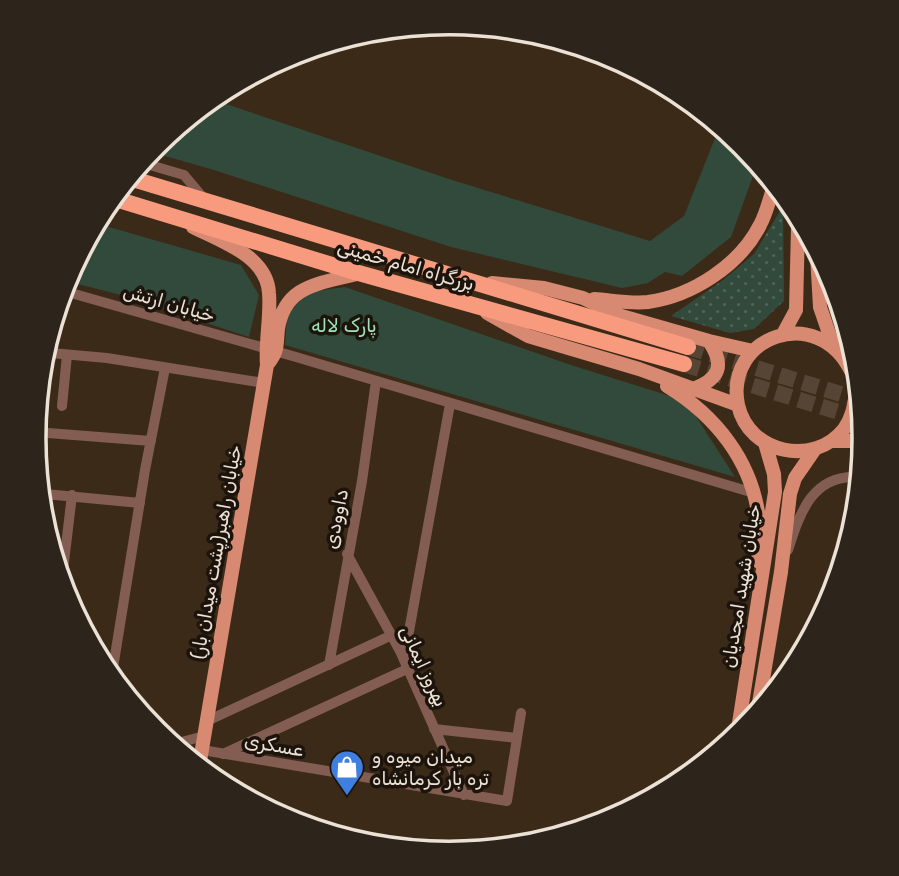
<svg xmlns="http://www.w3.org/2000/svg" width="899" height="876" font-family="Rubik,'Noto Naskh Arabic',sans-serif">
	<defs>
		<pattern id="grass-dots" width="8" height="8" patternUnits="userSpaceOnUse" patternTransform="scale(1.75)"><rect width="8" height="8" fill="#314a3b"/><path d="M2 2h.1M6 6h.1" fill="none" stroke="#4f6456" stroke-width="1.8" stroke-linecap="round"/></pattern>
	</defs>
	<rect width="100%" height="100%" fill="#3b2a17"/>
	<!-- grass -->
	<path fill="url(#grass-dots)" d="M783,206L784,301L754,329L730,333L671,316L723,280L754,254Z"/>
	<!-- park -->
	<path fill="#314a3b" d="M220,102L452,180L650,241L684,216L719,128L743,145L757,165L731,237L682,276L665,272L648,283L622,288L451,247L214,170L151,152L156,144Z
		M102,225L241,265L259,295L249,337L121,295L66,281Z
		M345,287L574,366L686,401L735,477L285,345L287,315L308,292Z"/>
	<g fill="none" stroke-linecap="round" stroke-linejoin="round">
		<!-- highway-tunnel -->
		<path stroke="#564534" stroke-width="16" stroke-dasharray="16 8" stroke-linecap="butt" d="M688,347L857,399
			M684,364L861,419"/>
		<!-- minor -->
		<path stroke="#835d51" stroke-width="10" d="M143,163L184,175L205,200
			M64,291L296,357L754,493
			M51,353L107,358L264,383
			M62,406L67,355
			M35,432L151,441
			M45,494L140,503
			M788,550C800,513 812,475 857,477
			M347,554L400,651L464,795
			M62,579L72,495
			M404,659L450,404
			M329,665L362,481L376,381
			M113,668L145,470L165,368
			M207,721L392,635
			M434,729L517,738
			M174,744L204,736
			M202,750L507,801L521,713
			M223,754L407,669"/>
		<!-- major -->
		<path stroke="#d78971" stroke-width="14" d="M193,227C221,241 267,256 269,293C271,317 265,341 267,365L200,761
			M817,255L820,307L833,345
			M492,283L544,288L583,298L618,315L709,341L753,351
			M594,299C611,300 630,304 648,302C692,296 740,265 760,225C766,214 769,201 773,189
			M487,313L528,336L639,369L738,405
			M783,334L796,310L798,227
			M267,365C279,350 276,346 278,329C285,283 323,284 359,273
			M851,371C818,303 724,336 738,405C749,454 814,467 844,429C852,418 854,406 856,394
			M667,386C716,416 752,461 759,519C761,533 756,547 759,562
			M693,389C720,379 725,365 709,341
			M831,441H864
			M758,709L781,572L790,494L795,478L815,449
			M737,736L775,492L774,474L765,443"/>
		<!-- highway -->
		<path stroke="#f89a7e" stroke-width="16" d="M133,179L688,347
			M119,200L355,272L684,364"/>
	</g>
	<!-- icons -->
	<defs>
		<g id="shop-pin" transform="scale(1.75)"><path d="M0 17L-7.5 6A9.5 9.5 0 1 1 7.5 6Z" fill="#3f7fe0" stroke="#1c140c"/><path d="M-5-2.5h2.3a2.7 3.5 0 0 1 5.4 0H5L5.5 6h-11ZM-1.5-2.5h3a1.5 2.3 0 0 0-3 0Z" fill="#fff"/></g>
	</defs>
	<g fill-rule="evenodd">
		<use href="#shop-pin" x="347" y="767"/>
	</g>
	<g text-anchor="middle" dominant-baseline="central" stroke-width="7" stroke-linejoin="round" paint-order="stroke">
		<!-- street labels -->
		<g font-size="19" fill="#ece1d5" stroke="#1c140c">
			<text transform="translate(406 265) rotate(16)">بزرگراه امام خمینی</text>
			<text transform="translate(169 303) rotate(16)">خیابان ارتش</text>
			<text transform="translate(336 519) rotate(-79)">داوودی</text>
			<text transform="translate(216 552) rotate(-80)">خیابان راهبر(پشت میدان بار)</text>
			<text transform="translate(741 586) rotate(-81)">خیابان شهید امجدیان</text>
			<text transform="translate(424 666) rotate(65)">بهروز ایمانی</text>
			<text transform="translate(274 745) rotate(10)">عسکری</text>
		</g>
		<!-- park labels -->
		<g font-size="19" fill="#9de2b9" stroke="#1c140c">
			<text x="344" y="325">پارک لاله</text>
		</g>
		<!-- poi labels -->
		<g font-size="19" fill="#ece1d5" stroke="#1c140c" text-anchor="start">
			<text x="372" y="756">میدان میوه و<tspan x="372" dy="22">تره بار کرمانشاه</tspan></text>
		</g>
	</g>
	<!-- crop -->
	<path d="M0 0H899V876H0ZM46 438a403 403 0 1 1 806 0a403 403 0 1 1-806 0Z" fill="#2d241c" fill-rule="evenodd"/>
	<path fill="none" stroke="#ece1d5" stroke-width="3.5" d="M46 438a403 403 0 1 1 806 0a403 403 0 1 1-806 0Z"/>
</svg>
